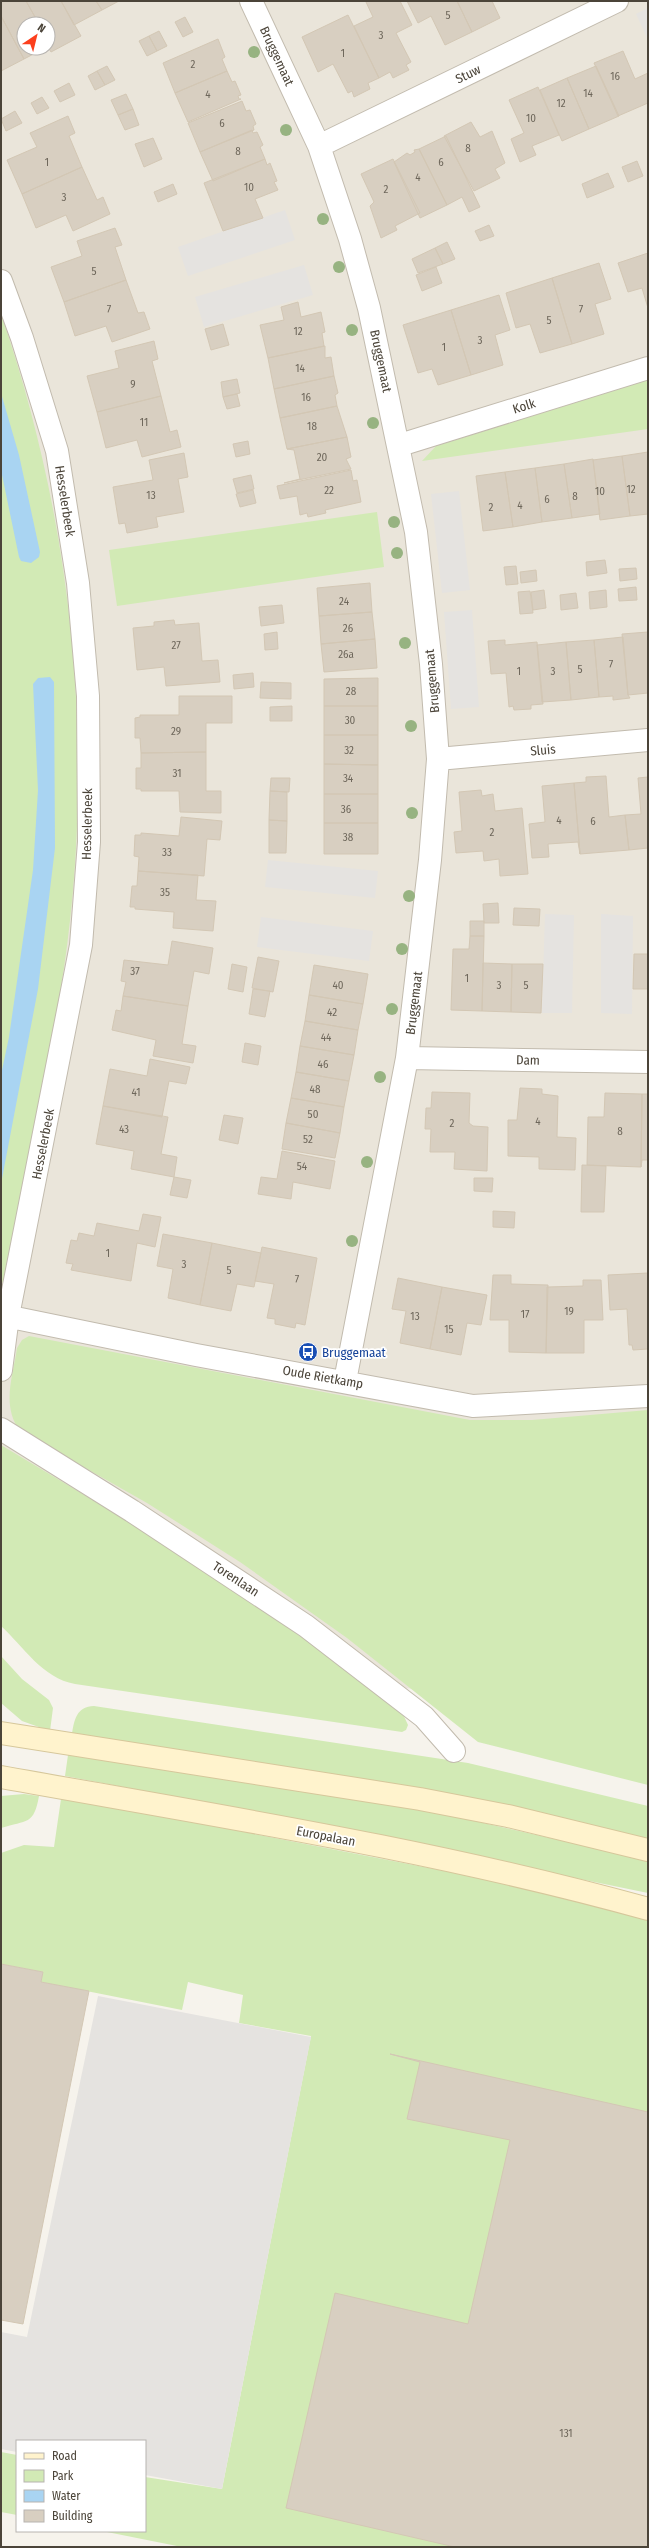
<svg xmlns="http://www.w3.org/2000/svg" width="649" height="2548" font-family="'Fira Sans Condensed',sans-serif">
	<rect width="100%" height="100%" fill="#f6f3ec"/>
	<!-- residential -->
	<path fill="#eae5da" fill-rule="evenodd" d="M1,1H648V1705L359,1685L1,1445ZM24,24H48V48H24Z"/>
	<!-- green -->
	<path fill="#d2eab5" d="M1,314C73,523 96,749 64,968C48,1072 25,1175 5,1278L1,1285Z
		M648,380V429L422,461L436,446Z
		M377,512L384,567L117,606L109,550Z
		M29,1336L470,1420H532L648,1410V1785L478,1742L347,1638L240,1562L147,1503L20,1431C1,1406 13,1376 17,1348L22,1340Z
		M1,1445L131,1523L270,1613L402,1712L408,1725L406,1730L402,1732L75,1684C42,1678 24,1647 1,1626Z
		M1,1656L22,1679L49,1700L53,1708L50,1731L22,1721L1,1703Z
		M94,1706L468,1763L648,1806V1839L510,1806L72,1734C74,1720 77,1706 94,1706Z
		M68,1755L435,1812L625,1855L648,1861V1893L230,1807L65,1776Z
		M24,1794L39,1796C34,1825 27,1820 1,1828V1796Z
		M61,1799L126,1809L516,1885L648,1919V2547H182L102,2531H145V2477L222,2489L311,2036L239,2023L243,1995L188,1982L182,2010L41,1982L43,1972L1,1964V1853L24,1845L54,1847Z
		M1,2452L17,2455V2515L1,2512Z"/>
	<!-- parking -->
	<path fill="#e5e3e0" d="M648,8V40L636,14Z
		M285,210L295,240L188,276L178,247Z
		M304,265L313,295L204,327L195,297Z
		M459,491L470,590L442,593L431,494Z
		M472,610L479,707L451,709L444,612Z
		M268,860L378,871L375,898L265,887Z
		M545,914L574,915L572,1013H542Z
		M601,914L633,916L632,1014L601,1013Z
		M261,917L373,931L369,961L257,947Z
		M98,1996L311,2037L222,2489L145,2475V2441H17V2452L1,2449V2332L27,2337Z"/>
	<!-- water -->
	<path fill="#a9d4f2" d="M1,393L19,455L40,552L39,557L31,563L21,561L19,557L1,470Z
		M50,677L54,682L55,848L38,989L1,1184V1075L9,1037L33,870L38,790L33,684L38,678Z"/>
	<!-- building -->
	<path fill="#d8cfc1" stroke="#d3c7b4" d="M1,1H26L39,24H24V48H45L24,59L1,16Z
		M26,1H61L81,36L51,52L48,47L50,45L48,24H39Z
		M61,1H96L102,10L74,25Z
		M96,1H119L102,10Z
		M368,1H400L412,25L396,33L411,62L406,65L409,70L393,78L390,72L379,78L354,26L373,17L366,2Z
		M407,1H457L472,32L445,45L431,16L418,23Z
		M457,1H492L500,18L472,32Z
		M348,15L379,78L368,83L370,89L354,97L352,91L348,93L333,64L318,72L302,37Z
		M1,16L24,59L1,71Z
		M185,17L193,32L183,37L175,22Z
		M159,31L167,46L157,51L149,36Z
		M149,36L157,51L147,56L139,41Z
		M218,39L225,57L222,59L227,71L175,93L163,63Z
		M623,51L635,79L648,73V103L618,116L594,63Z
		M107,66L115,80L105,85L97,71Z
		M596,66L619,116L589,129L567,78Z
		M97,71L105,85L95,90L88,76Z
		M227,71L232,82L235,81L241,95L238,96L239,99H241L188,122L175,93Z
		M567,78L589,129L562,141L540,90Z
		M69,83L75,95L60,102L54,91Z
		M538,87L559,135L532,146L536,155L520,162L511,139L524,133L509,100Z
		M126,94L133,109L118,115L111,100Z
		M42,97L49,108L37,114L31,103Z
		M242,101L246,111L250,110L256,124L253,126L254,130L200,152L188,123Z
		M133,109L139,125L125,130L118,115Z
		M15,111L22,123L6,131L1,119Z
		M68,116L75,133L69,136L82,167L22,194L7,160L37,147L30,133Z
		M471,122L480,137L492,131L505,163L495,169L500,178L474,191L444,136Z
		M252,130L253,133L257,132L263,145L260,147L265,159L213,181L200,152Z
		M446,136L480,207L469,212L462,197L447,205L419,149Z
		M153,138L162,159L144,167L135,144Z
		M419,149L447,205L420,218L394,162L407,153L410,155L415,152L414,150Z
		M265,159L267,165L270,163L277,181L274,182L278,190L255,199L263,218L223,231L204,183Z
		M393,159L420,213L395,226L397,230L381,238L370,206L374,202L361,174Z
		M637,161L643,176L628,182L622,167Z
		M82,167L97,200L103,197L110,214L73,231L66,215L36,228L22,194Z
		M608,173L614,187L587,198L582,184Z
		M173,184L177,194L158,202L154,192Z
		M489,225L494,236L480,241L475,231Z
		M115,228L122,245L115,247L126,280L64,302L51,267L82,256L77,241Z
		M447,242L455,259L443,264L435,248Z
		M435,248L443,264L418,273L412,259Z
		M648,253V308L642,288L628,292L618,263Z
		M599,263L611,299L595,304L604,334L572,344L552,278Z
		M436,267L442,283L422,291L416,275Z
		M552,278L572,344L540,353L530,324L516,328L506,293Z
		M126,280L138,313L144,312L150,329L112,342L106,326L75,336L64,302Z
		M499,295L510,330L495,335L503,365L471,375L451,310Z
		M298,302L301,317L321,312L325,332L322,333L324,346L268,358L260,325L284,320L281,307Z
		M451,310L471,375L438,385L432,369L418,373L403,325Z
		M223,324L229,345L211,350L205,329Z
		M154,341L158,359L152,361L161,396L97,412L87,376L119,368L115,351Z
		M325,346V358L331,357L334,376L274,389L268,358Z
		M334,376L338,393L335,395L337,406L280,418L274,389Z
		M237,379L240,393L223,397L221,382Z
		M237,394L240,406L227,409L223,397Z
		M161,396L170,432L177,430L181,447L142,457L137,440L106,448L97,412Z
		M337,406L347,437L287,449L280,418Z
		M347,437L351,457L346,459L351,469L284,483L300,479L294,450L287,449Z
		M248,441L250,454L236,457L233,444Z
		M648,452V514L630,516L622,456Z
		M184,453L188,477L178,479L184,512L156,517L158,527L127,533L125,523L119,524L113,487L153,480L149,460Z
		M622,456L630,516L600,520L593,460Z
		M593,459L600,514L572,518L564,464Z
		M564,464L572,518L542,522L535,468Z
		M535,468L542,522L513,527L505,472Z
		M351,470L353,481L357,480L361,502L325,510L326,513L308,517L307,513L300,515L297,496L280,499L277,486Z
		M505,472L513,527L483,531L476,476Z
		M251,475L254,489L237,493L233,479Z
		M253,490L256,503L240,507L236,494Z
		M605,560L607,573L587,576L586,562Z
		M516,566L518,584L506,585L504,567Z
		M636,568L637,579L620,581L619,569Z
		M536,570L537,581L521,583L520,572Z
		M370,583L372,612L319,616L317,588Z
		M636,587L637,600L619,601L618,589Z
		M544,590L546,608L533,610L531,592Z
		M606,590L607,607L590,609L589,592Z
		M530,591L533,613L520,614L518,592Z
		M576,593L578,608L561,610L560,595Z
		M282,605L284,623L261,626L259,607Z
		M372,612L375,639L321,644L319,616Z
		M174,620L175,625L199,623L202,661L218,660L220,682L166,686L164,667L137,670L133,628L154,626V622Z
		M277,632L278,649L265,650L264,634Z
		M648,632V693L628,695L622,634Z
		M623,637L628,695L630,698L613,700V696L599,697L594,640Z
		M375,639L377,668L324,672L321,644Z
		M505,640V645L537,642L543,704L531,705V709L514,710L513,706L509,707L506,673L491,674L488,641Z
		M594,640L599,697L571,700L566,642Z
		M566,642L571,700L542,702L537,645Z
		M253,673L254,687L234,689L233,675Z
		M378,678V706H324V679Z
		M261,682L291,683V699L260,698Z
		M179,696H232V723H206V752L141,753L140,738H135V718L140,717V715H179Z
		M292,706V721H270V707Z
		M324,706H378V735H324Z
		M324,735H378V765L324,764Z
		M206,752V791H221V813L180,812L179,791H141V789H136V768H141V753Z
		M324,764L378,765V794H324Z
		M606,776L609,817L625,815L629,850L580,854L574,783L586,782V777Z
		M648,777V848L629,850L625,815L641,814L638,778Z
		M271,778H290L289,792L270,791Z
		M574,783L580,854L578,842L548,844L549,857L532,858L529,824L545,822L542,786Z
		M481,790L482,796L493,794L495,811L522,808L528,874L500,876L499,859L484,861L483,851L456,853L454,832L462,831L459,792Z
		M270,791L287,792V821L269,820Z
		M324,794H378V823H324Z
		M181,817L222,821L220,840L207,839L204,876L138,871L139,857L134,856L135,835H141V833L179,836Z
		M269,820L287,821L286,853H269Z
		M324,823H378V854H324Z
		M138,871L198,875L196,900L216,901L213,931L173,928L174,912L135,909V907H130L132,886H137Z
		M498,903L499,923H484L483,904Z
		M514,908L540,909L539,926L513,925Z
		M470,921H484V936H470Z
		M470,936H484L482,1011L451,1010L453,949H469Z
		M172,941L213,948L209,974L194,971L188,1006L123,996L126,982L121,981L124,960L168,965Z
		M634,954H648V989H633Z
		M258,957L279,961L273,992L252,988Z
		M483,963L512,964L511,1012L482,1011Z
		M232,964L247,967L243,992L228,989Z
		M512,964H543L541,1013L511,1012Z
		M314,965L368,974L363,1004L309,995Z
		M253,989L270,991L265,1017L249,1014Z
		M309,995L363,1004L358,1030L305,1021Z
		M123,996L188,1006L182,1044L196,1046L193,1063L153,1056L156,1040L112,1030L116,1010L121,1011Z
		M305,1021L358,1030L354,1055L300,1046Z
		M245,1043L261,1046L258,1065L242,1062Z
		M300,1046L354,1055L349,1081L296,1072Z
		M150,1059L190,1067L186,1084L169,1081L162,1117L103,1106L110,1069L147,1076Z
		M296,1072L349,1081L344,1107L291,1098Z
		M520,1088L542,1089V1094L558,1096L557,1137L576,1138L575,1170L539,1169V1157L508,1156V1120H517Z
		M432,1092L470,1093L469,1123L473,1126L488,1127L487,1171L454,1169L455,1152H430L431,1129H425L426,1108H431Z
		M605,1093L642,1094L641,1167L587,1165L588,1117H604Z
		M642,1094H648V1160H642L641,1167Z
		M291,1098L344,1107L340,1133L286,1123Z
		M103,1106L168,1117L161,1154L177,1157L174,1177L131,1169L134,1151L96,1144Z
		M224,1115L243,1118L238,1144L219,1140Z
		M286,1123L340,1133L335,1158L282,1149Z
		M282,1151L335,1161L330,1189L293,1182L291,1199L258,1194L261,1177L277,1179Z
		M582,1165L606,1166L604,1212H581Z
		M174,1177L191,1180L187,1198L170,1195Z
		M474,1178H493L492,1192L474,1191Z
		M493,1211L515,1212L514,1228L493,1227Z
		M143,1214L161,1217L155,1247L137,1243L131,1281L71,1270L73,1264L66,1263L71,1240L77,1241L79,1233L94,1236L97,1223L139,1231Z
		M163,1234L212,1243L200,1305L168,1298L173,1269L157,1266Z
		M212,1243L261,1253L254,1287L237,1284L231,1311L200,1305Z
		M262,1247L317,1258L305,1325L296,1323L295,1328L275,1324V1319L267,1318L274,1284L255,1281Z
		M648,1273V1349L633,1350L632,1345H629L627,1309L610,1310L608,1275Z
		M493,1275H511V1284L548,1285L546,1353L509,1352V1320H490Z
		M398,1278L442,1287L430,1349L400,1343L406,1311L392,1309Z
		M583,1280H601L603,1320H584V1353H546L547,1287L583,1286Z
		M442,1287L487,1295L481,1325L467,1323L461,1355L430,1349Z
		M1,1964L43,1972L41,1982L89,1991L23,2324L1,2320Z
		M390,2054L648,2112V2547H455L286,2508L335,2293L468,2324L510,2140L407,2119L420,2062Z"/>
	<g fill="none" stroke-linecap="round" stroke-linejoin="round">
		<!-- street casing -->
		<g stroke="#c2bbae" stroke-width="24">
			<path id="street" d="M251,1L319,146L350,239L369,308L416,532L431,664L438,759L430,860L407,1058L345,1381
				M319,146L617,1
				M1,281L22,338L57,451L78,583L88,696L89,842L81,945L8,1316L1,1370
				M400,445L648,368
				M438,759L648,740
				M407,1058L648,1062
				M1,1315L196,1355L473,1406L648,1396
				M1,1429L132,1511L306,1626L424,1717L454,1751"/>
		</g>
		<!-- secondary casing -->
		<g stroke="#d6c79b" stroke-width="24">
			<path id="secondary" d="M1,1733L420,1799L508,1816L648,1850
				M1,1777C218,1816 436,1850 648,1909"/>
		</g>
		<!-- street -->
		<use href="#street" stroke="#fff" stroke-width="22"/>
		<!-- secondary -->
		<use href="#secondary" stroke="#fff3cd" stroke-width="22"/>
	</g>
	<!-- trees -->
	<g fill="#97b381">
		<circle cx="254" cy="52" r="6"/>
		<circle cx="286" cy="130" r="6"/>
		<circle cx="323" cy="219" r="6"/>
		<circle cx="339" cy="267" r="6"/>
		<circle cx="352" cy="330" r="6"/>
		<circle cx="373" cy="423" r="6"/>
		<circle cx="394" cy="522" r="6"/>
		<circle cx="397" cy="553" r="6"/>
		<circle cx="405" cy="643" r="6"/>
		<circle cx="411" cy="726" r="6"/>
		<circle cx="412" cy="813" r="6"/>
		<circle cx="409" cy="896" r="6"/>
		<circle cx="402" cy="949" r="6"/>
		<circle cx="392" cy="1009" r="6"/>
		<circle cx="380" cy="1077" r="6"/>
		<circle cx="367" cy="1162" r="6"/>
		<circle cx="352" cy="1241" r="6"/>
	</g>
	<!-- icons -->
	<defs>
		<g id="bus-disc" transform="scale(1)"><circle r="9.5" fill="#1a4fb4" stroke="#fff"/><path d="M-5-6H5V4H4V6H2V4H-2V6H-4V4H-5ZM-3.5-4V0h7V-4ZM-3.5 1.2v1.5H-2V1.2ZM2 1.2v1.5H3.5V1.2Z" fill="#fff"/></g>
	</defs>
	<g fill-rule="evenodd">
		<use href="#bus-disc" x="308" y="1352"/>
	</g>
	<g text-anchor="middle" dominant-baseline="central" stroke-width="3.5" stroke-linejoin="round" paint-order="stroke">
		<!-- number labels -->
		<g font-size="11" fill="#6e675b">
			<text x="448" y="15">5</text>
			<text x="381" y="35">3</text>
			<text x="343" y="53">1</text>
			<text x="193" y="64">2</text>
			<text x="615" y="76">16</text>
			<text x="588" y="93">14</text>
			<text x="208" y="94">4</text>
			<text x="561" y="103">12</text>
			<text x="531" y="118">10</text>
			<text x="222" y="123">6</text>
			<text x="468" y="148">8</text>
			<text x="238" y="151">8</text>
			<text x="47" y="162">1</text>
			<text x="441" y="162">6</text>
			<text x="418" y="177">4</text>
			<text x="249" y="187">10</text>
			<text x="386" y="189">2</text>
			<text x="64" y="197">3</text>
			<text x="94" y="271">5</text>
			<text x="109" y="309">7</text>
			<text x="581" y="309">7</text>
			<text x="549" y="320">5</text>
			<text x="298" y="331">12</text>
			<text x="480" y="340">3</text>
			<text x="444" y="347">1</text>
			<text x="300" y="368">14</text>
			<text x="133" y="384">9</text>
			<text x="306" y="397">16</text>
			<text x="144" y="422">11</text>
			<text x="312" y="426">18</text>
			<text x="322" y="457">20</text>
			<text x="631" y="489">12</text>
			<text x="329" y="490">22</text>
			<text x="600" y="491">10</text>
			<text x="151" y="495">13</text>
			<text x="575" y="496">8</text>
			<text x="547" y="499">6</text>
			<text x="520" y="505">4</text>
			<text x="491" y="507">2</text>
			<text x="344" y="601">24</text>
			<text x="348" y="628">26</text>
			<text x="176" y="645">27</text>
			<text x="346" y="654">26a</text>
			<text x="611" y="664">7</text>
			<text x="580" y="669">5</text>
			<text x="519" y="671">1</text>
			<text x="553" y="671">3</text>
			<text x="351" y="691">28</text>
			<text x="350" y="720">30</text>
			<text x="176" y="731">29</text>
			<text x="349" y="750">32</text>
			<text x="177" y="773">31</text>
			<text x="348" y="778">34</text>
			<text x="346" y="809">36</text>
			<text x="559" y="820">4</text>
			<text x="593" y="821">6</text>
			<text x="492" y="832">2</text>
			<text x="348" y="837">38</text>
			<text x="167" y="852">33</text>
			<text x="165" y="892">35</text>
			<text x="135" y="971">37</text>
			<text x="467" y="978">1</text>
			<text x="338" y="985">40</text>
			<text x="499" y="985">3</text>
			<text x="526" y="985">5</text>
			<text x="332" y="1012">42</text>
			<text x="326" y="1037">44</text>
			<text x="323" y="1064">46</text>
			<text x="315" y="1089">48</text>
			<text x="136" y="1092">41</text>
			<text x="313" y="1114">50</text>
			<text x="538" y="1121">4</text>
			<text x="452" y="1123">2</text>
			<text x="124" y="1129">43</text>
			<text x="620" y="1131">8</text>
			<text x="308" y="1139">52</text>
			<text x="302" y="1166">54</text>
			<text x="108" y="1253">1</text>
			<text x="184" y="1264">3</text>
			<text x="229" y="1270">5</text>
			<text x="297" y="1279">7</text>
			<text x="569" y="1311">19</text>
			<text x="525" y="1314">17</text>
			<text x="415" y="1316">13</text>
			<text x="449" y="1329">15</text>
			<text x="566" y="2433">131</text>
		</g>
		<!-- street labels -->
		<g font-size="13" fill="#4b4439" stroke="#fff">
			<text transform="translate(277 56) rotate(65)">Bruggemaat</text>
			<text transform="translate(468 74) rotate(-26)">Stuw</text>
			<text transform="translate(381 361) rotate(78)">Bruggemaat</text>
			<text transform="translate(524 406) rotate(-17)">Kolk</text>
			<text transform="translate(65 501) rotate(81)">Hesselerbeek</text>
			<text transform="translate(432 681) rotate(-95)">Bruggemaat</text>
			<text transform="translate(543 750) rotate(-5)">Sluis</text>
			<text transform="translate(87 824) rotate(-89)">Hesselerbeek</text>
			<text transform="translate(414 1003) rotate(-83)">Bruggemaat</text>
			<text transform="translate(528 1060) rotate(1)">Dam</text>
			<text transform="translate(43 1144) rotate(-79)">Hesselerbeek</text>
			<text transform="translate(323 1377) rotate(10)">Oude Rietkamp</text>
			<text transform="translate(236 1579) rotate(33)">Torenlaan</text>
			<text transform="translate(326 1836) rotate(11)">Europalaan</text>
		</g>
		<!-- transit labels -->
		<g font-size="13" fill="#164399" stroke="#fff" text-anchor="start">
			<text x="322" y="1352">Bruggemaat</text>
		</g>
	</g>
	<!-- border -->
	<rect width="649" height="2548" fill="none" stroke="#4b4439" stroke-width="4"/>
	<!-- legend -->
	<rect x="16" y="2440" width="130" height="92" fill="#ffffff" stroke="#b7b4b0"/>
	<rect x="24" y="2453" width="20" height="6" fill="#fff3cd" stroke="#b7b4b0"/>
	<text x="52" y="2460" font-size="12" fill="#4b4439">Road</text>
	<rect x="24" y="2470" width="20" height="12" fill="#d2eab5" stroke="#b7b4b0"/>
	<text x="52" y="2480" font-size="12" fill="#4b4439">Park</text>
	<rect x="24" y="2490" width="20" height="12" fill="#a9d4f2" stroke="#b7b4b0"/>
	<text x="52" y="2500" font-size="12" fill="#4b4439">Water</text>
	<rect x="24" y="2510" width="20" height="12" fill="#d8cfc1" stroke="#b7b4b0"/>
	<text x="52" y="2520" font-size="12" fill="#4b4439">Building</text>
	<!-- north arrow -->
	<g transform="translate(36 36) rotate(35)"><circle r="19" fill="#ffffff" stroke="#b7b4b0"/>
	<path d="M0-3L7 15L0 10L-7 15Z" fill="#fc3f1d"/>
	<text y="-6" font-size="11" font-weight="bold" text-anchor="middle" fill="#4b4439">N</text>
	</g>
</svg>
